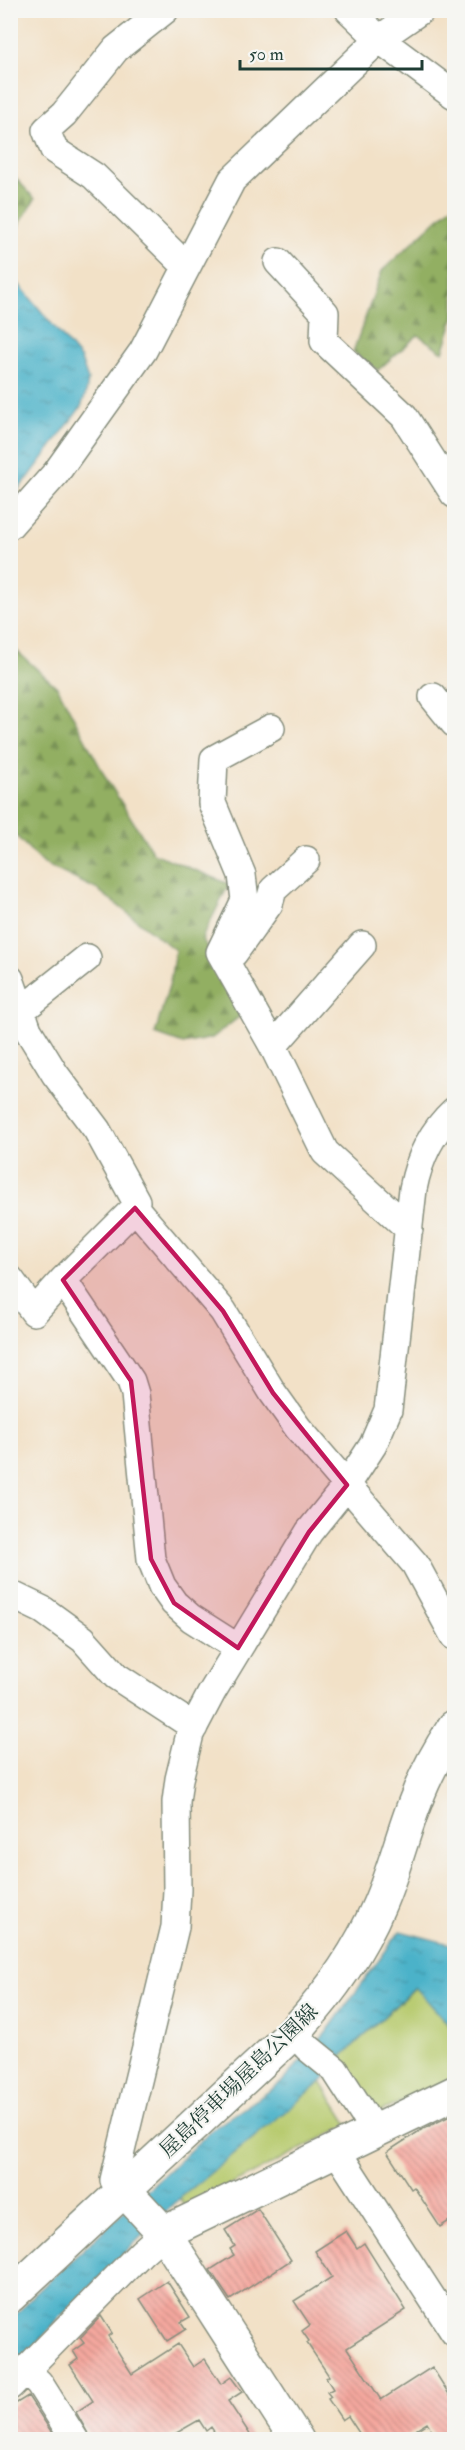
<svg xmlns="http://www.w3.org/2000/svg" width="465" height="2450" font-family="'IM FELL Double Pica','Noto Serif JP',serif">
	<defs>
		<pattern id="forest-firs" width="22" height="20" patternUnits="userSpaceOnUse" patternTransform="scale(1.5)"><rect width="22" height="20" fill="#92af62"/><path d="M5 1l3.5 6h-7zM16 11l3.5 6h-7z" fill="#779052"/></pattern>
		<pattern id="water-ripples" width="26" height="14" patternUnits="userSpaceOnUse" patternTransform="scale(1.5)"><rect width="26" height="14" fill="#4bb2c9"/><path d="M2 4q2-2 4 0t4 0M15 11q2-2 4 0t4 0" fill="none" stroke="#3e92a4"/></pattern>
		<pattern id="building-back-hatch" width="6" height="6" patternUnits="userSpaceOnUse" patternTransform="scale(1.5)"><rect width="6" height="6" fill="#f5a89f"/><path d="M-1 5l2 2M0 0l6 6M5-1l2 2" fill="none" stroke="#c68a82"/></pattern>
	</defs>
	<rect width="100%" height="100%" fill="#f6f6f2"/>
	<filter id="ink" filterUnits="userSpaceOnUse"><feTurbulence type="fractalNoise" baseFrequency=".0167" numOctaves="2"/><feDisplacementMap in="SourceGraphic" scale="12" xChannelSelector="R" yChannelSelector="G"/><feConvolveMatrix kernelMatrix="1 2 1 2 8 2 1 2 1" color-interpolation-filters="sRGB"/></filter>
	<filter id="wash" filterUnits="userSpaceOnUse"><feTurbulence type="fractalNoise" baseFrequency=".008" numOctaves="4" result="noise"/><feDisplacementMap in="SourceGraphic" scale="24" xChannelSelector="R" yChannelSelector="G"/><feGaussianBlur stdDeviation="1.35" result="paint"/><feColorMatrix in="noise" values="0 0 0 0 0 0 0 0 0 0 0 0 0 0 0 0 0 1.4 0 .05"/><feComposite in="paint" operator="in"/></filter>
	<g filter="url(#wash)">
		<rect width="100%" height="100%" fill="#f2e1c7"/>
		<!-- green -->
		<path fill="#b8cb6f" stroke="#6c8452" stroke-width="1.5" d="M416,1987L454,2032V2077L377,2113L339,2059Z
			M321,2082L348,2125L185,2208L180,2198Z"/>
		<!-- forest -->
		<path fill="url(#forest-firs)" stroke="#58764b" stroke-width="1.5" d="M11,173L35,199L11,238Z
			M454,204V318L443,352L418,335L378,370L353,352L382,271Z
			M10,645L58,688L107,780L153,853L229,884L202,938L244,1013L212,1038L183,1044L155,1034L170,982L175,950L98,890L44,864L11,831Z"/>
		<!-- water -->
		<path fill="url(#water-ripples)" stroke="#35787e" stroke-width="1.5" d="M11,277H13L81,359L88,380L86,393L81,407L29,477L11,497Z
			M400,1931L454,1945V2030L415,1987L339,2059L321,2082L180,2198L65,2312L11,2372V2320L34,2295L213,2129L281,2083L326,2033Z"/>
		<g id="blocks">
			<!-- building -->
			<path fill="url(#building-back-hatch)" d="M454,2114V2218L440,2227L414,2187L411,2189L387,2152L421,2130Z
				M258,2209L291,2260L230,2300L210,2270L234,2255L230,2249L235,2246L225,2230Z
				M346,2231L357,2248L364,2243L406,2310L347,2348L381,2400L432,2367L454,2402V2439H437L427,2423L401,2439H363L348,2416L342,2420L328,2399L331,2397L327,2392L333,2389L326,2378L329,2376L307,2343L309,2341L302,2331L310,2325L294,2301L332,2277L315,2251Z
				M167,2281L190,2317L181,2322L186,2329L167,2341L140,2299Z
				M101,2316L112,2333L108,2336L132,2374L178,2344L193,2367L205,2359L221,2384L231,2377L242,2392L228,2401L253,2439H219L211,2427L206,2431L199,2420L166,2439H91L76,2412L93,2401L70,2365L78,2359L73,2351L84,2343L80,2338Z
				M28,2396L56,2439H10V2407Z"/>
		</g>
	</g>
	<g filter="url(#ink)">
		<use href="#blocks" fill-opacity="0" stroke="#888f7e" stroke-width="1.5"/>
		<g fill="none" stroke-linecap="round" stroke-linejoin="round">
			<!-- street casing -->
			<g stroke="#888f7e" stroke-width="30">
				<path id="street" d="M165,10L116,49L64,114L46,130L54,150L94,176L186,266
					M349,10L379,39L454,95
					M278,262L325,313L324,341L404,416L454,494
					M10,525L56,473L143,351L232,180L379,39L421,10
					M433,697L454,723
					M271,728L214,759L212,803L242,875L245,900L220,952L273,1046L325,1152L409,1229
					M234,953L269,904L273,890L306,860
					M10,979L28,1030L55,1074L97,1130L136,1201L135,1208L63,1280L131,1381L135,1394L151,1559L162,1586L174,1603L191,1618L238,1648
					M22,1010L87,958
					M273,1046L362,945
					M135,1208L223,1311L273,1393L298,1428L415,1564L454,1636
					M10,1279L34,1312L63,1280
					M10,1594L43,1610L83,1639L116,1676L194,1727
					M293,2032L308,2048L335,2070L375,2132
					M336,2150L454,2332
					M124,2190L114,2180L175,1927L177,1890L176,1802L179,1779L190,1734L212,1692L309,1532L347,1485L373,1445L388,1410L413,1189C419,1158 431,1132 454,1111
					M26,2371L39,2383L75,2440
					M10,2386L142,2252L164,2233"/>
			</g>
			<!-- secondary casing -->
			<g stroke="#888f7e" stroke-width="36">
				<path id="secondary" d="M124,2190L164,2233L297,2440
					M164,2233L454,2093
					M10,2296L295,2031C330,1993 359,1952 379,1905C394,1871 402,1835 416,1800C425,1775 439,1750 454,1727"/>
			</g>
			<!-- street -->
			<use href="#street" stroke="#fff" stroke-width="27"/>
			<!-- secondary -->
			<use href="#secondary" stroke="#fff" stroke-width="33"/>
		</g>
	</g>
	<!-- marked area -->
	<path fill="#c2185b" fill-opacity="0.2" stroke="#c2185b" stroke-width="4.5" stroke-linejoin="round" d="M135,1208L223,1311L273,1393L347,1485L309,1532L238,1648L174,1603L151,1559L131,1381L63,1280Z"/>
	<g text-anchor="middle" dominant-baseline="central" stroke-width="4.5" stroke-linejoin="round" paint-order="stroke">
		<!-- street labels -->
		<g font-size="21" fill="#1f3d34" stroke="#f6f6f2">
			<text transform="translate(239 2081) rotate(-44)">屋島停車場屋島公園線</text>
		</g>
	</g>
	<!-- margin -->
	<rect width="465" height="2450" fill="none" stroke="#f6f6f2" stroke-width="36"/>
	<!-- scale -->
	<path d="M240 60v9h182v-9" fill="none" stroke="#1f3d34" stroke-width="3"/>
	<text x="249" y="60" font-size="18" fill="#1f3d34" stroke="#f6f6f2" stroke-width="4.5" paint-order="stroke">50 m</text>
</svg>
